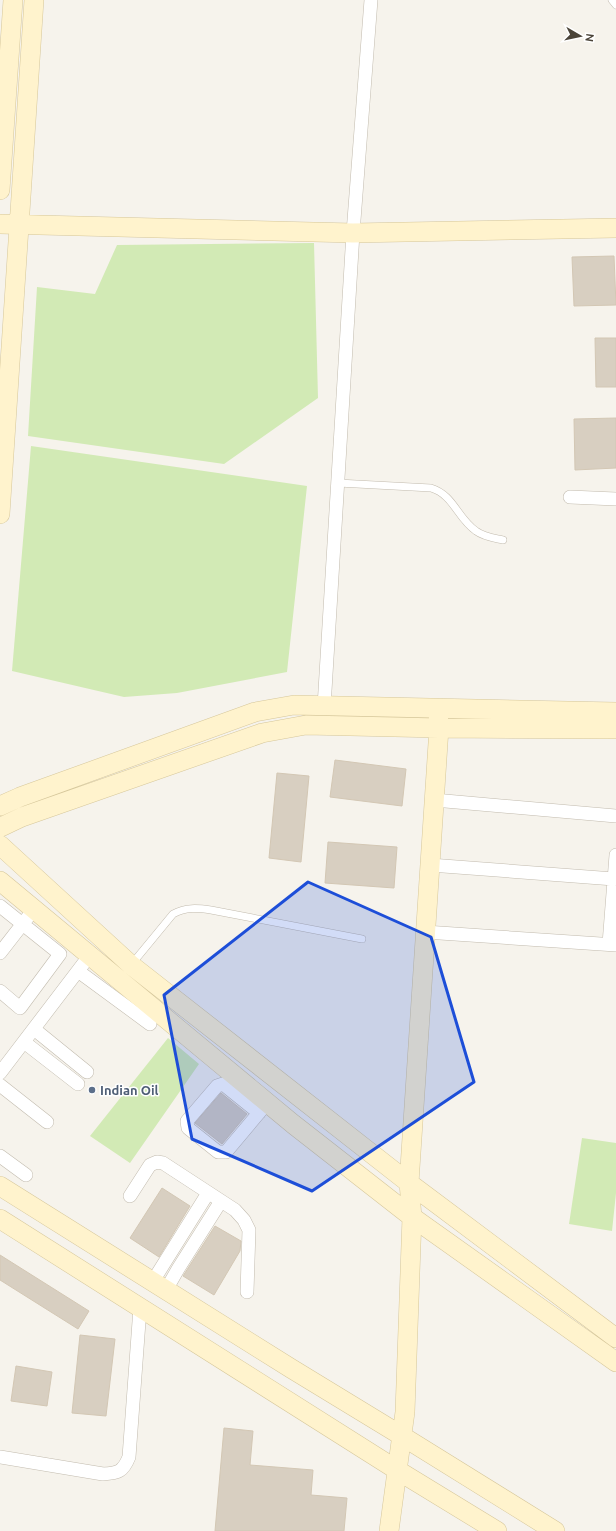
<svg xmlns="http://www.w3.org/2000/svg" width="616" height="1531" font-family="Ubuntu,sans-serif">
	<rect width="100%" height="100%" fill="#f6f3ec"/>
	<!-- green -->
	<path fill="#d2eab5" d="M314,243L318,398L224,464L28,436L37,287L95,294L117,245Z
		M31,446L307,486L287,672L177,693L124,697L12,671Z
		M168,1038L199,1064L130,1163L90,1136Z
		M582,1138L616,1143V1193L612,1231L569,1224Z"/>
	<!-- building -->
	<path fill="#d8cfc1" stroke="#d3c7b4" d="M614,256L616,305L574,306L572,257Z
		M595,338H616V387H596Z
		M616,418V468L575,470L574,419Z
		M335,760L406,769L402,806L330,797Z
		M277,773L309,776L301,862L269,858Z
		M328,842L397,847L394,888L325,883Z
		M221,1093L247,1114L222,1144L195,1123Z
		M162,1188L190,1206L159,1257L130,1238Z
		M215,1226L241,1241L240,1251L214,1295L183,1276Z
		M0,1255L89,1311L78,1329L0,1280Z
		M80,1335L115,1339L106,1416L72,1413Z
		M16,1366L52,1372L47,1406L11,1401Z
		M224,1428L253,1431L250,1465L313,1470L311,1495L347,1498L344,1531H215Z"/>
	<g fill="none" stroke-linecap="round" stroke-linejoin="round">
		<!-- lane casing -->
		<g stroke="#c2bbae" stroke-width="8">
			<path id="lane" d="M612,0L616,5
				M338,483L431,488C454,495 457,518 476,531C484,537 494,538 503,540
				M131,965L173,914C186,907 197,908 211,910L362,939"/>
		</g>
		<!-- street casing -->
		<g stroke="#c2bbae" stroke-width="14">
			<path id="street" d="M570,497L616,499
				M324,707L353,233L371,0
				M434,800L616,816
				M430,865L614,879
				M0,906L60,954L20,1008L0,991
				M425,932L616,945
				M609,944L616,855
				M0,953L28,917
				M78,971L150,1024
				M34,1029L87,1072
				M24,1042L78,1084
				M0,1073L90,955
				M0,1085L47,1122
				M259,1113L223,1084L217,1086L187,1121L188,1128L218,1152H226L268,1102
				M0,1156L26,1175
				M130,1196L150,1165L157,1162L163,1163L235,1210L244,1220L249,1230L247,1292
				M153,1281L208,1193
				M166,1290L178,1269L221,1201
				M0,1457L103,1474C118,1473 123,1472 129,1457L140,1308"/>
		</g>
		<!-- secondary casing -->
		<g stroke="#d6c79b" stroke-width="20">
			<path id="secondary" d="M0,190L13,0
				M0,224L353,233L616,228
				M0,514L34,0
				M0,806L20,797L255,712L294,705L616,712
				M1,827L22,817L262,733L306,725L439,728L616,729
				M0,845L131,965L409,1183L616,1338
				M0,881L293,1124L412,1217L616,1362
				M0,1186L292,1369L402,1436L555,1531
				M0,1219L397,1470L497,1531
				M389,1531L405,1412L412,1217L409,1183L439,728L438,709"/>
		</g>
		<!-- lane -->
		<use href="#lane" stroke="#fff" stroke-width="7"/>
		<!-- street -->
		<use href="#street" stroke="#fff" stroke-width="13"/>
		<!-- secondary -->
		<use href="#secondary" stroke="#fff3cd" stroke-width="19"/>
	</g>
	<!-- marked area -->
	<path fill="#1d4ed8" fill-opacity="0.2" stroke="#1d4ed8" stroke-width="3" stroke-linejoin="round" d="M308,882L431,937L474,1082L312,1191L192,1139L164,995Z"/>
	<!-- markers -->
	<circle fill="#5c6f8a" stroke="#fff" stroke-width="1.5" cx="92" cy="1090" r="4"/>
	<g text-anchor="middle" dominant-baseline="central" stroke-width="3" stroke-linejoin="round" paint-order="stroke">
		<!-- service labels -->
		<g font-size="13" font-weight="bold" fill="#4e5e75" stroke="#fff" text-anchor="start">
			<text x="100" y="1090">Indian Oil</text>
		</g>
	</g>
	<!-- north arrow -->
	<g transform="translate(580 36) rotate(99)" stroke="#ffffff" stroke-width="3" paint-order="stroke">
	<path d="M0-3L7 15L0 10L-7 15Z" fill="#4b4439"/>
	<text y="-6" font-size="11" font-weight="bold" text-anchor="middle" fill="#4b4439">N</text>
	</g>
</svg>
